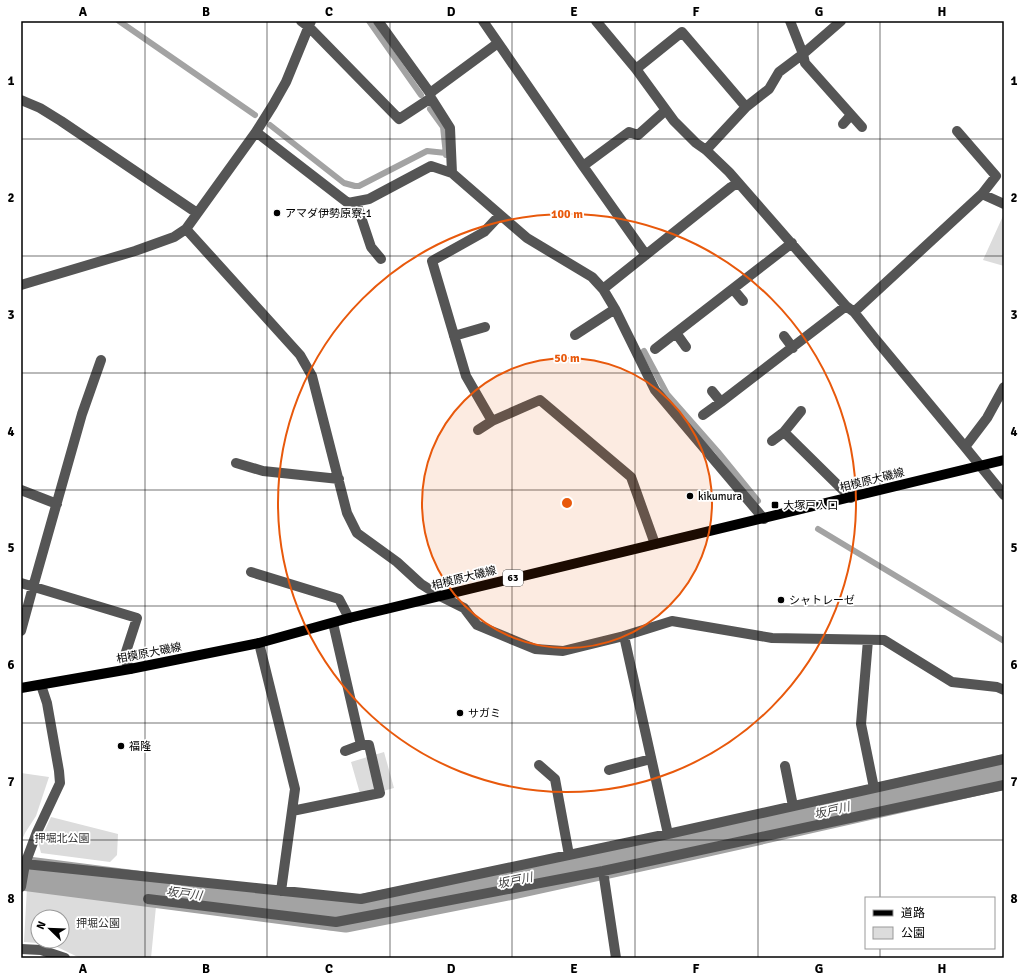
<svg xmlns="http://www.w3.org/2000/svg" width="1025" height="979" font-family="Signika,'Noto Sans JP',sans-serif">
	<rect width="100%" height="100%" fill="#fff"/>
	<!-- green -->
	<path fill="#dcdcdc" fill-rule="evenodd" d="M1003,216L1004,217V266L983,260Z
		M384,752L394,788L361,797L351,762Z
		M21,773L49,777L36,816L25,833L21,842Z
		M1004,779V783L333,931L158,906L159,893L347,917L909,796Z
		M51,817L118,834L117,855L110,862L41,853L38,841L44,832Z
		M31,877L157,896L151,958H80L51,944L24,942L27,887ZM38,917H62V941H38Z"/>
	<g fill="none" stroke-linecap="round" stroke-linejoin="round">
		<!-- stream -->
		<path stroke="#a3a3a3" stroke-width="6" d="M119,21L255,115
			M369,21L421,95
			M430,109L443,127L446,155
			M270,125L344,183L355,186H359L427,151L446,153
			M644,351L667,394L718,452L758,501
			M818,529L1004,641"/>
		<!-- river -->
		<path stroke="#a3a3a3" stroke-width="35" d="M21,873L345,915L507,883L663,849L1004,772"/>
		<!-- minor -->
		<path stroke="#555" stroke-width="10" d="M301,21L309,27L399,119L431,98
			M378,21L430,93L431,98L450,128L452,173
			M483,21L583,166L646,255
			M596,21L636,69L674,121L696,143L706,150L729,172L846,306L854,312L877,341L965,447L1004,495
			M790,21L803,54L805,63L862,127
			M636,69L682,32L746,107
			M430,93L498,43
			M21,100L40,108L61,121L197,213
			M843,124L851,115
			M256,132L348,203L369,199L431,166L452,173L527,238L592,277L603,289L615,309L655,390L764,519
			M706,150L746,107L769,89L779,72L803,54L841,21
			M583,166L629,132L638,135L666,110
			M982,194L1004,204
			M356,202L371,247L381,259
			M500,215L484,232L432,261L466,376L492,421L540,400L631,477L655,544
			M186,229L300,355L312,376L347,513L357,533L397,562L421,584L440,596L464,608L477,625L535,649L563,651L624,636L672,621L772,638L884,640L952,682L997,687L1004,690
			M21,285L135,251L174,237L186,229L256,132L273,105L286,82L311,21
			M603,289L731,187L738,183
			M733,289L743,301
			M854,312L982,194L996,176L957,131
			M676,333L686,347
			M575,335L615,309
			M454,336L485,327
			M784,336L793,348
			M655,349L792,243
			M712,391L721,402L846,306
			M801,411L784,432L851,498
			M703,415L721,402
			M478,430L492,421
			M772,441L784,432
			M965,447L987,418L1004,387
			M236,463L263,471L339,479
			M21,490L57,504
			M251,572L339,599L349,618
			M21,583L137,618L124,658L130,669
			M21,631L33,587L82,414L101,360
			M624,636L668,834
			M868,640L861,724L874,788
			M259,643L295,789L281,891
			M345,751L361,745
			M539,765L555,779L569,855
			M785,766L793,806
			M609,770L651,759
			M292,811L380,793L369,745H361L333,623
			M25,864L361,899L668,834L1004,759
			M603,871L616,958
			M21,887L25,864L37,832L60,783L59,771L47,703L41,685
			M148,899L336,922L603,871L1004,785
			M21,949L41,950L65,958"/>
		<!-- major -->
		<path stroke="#000" stroke-width="10" d="M21,688L130,669L259,643L349,618L1004,460"/>
	</g>
	<!-- grid -->
	<path fill="none" stroke="#000" stroke-width="1" stroke-opacity="0.55" d="M145,21V958M267,21V958M390,21V958M512,21V958M635,21V958M758,21V958M880,21V898M21,139H1004M21,256H1004M21,373H1004M21,490H1004M21,606H1004M21,723H1004M21,840H1004M880,948V958"/>
	<!-- distance rings -->
	<circle cx="567" cy="503" r="145" fill="#e8590c" fill-opacity=".12"/>
	<g fill="none" stroke="#e8590c" stroke-width="2">
		<circle cx="567" cy="503" r="145"/>
		<circle cx="567" cy="503" r="289"/>
	</g>
	<!-- markers -->
	<g fill="#000" stroke="#fff" stroke-width="1.5">
		<circle cx="277" cy="213" r="4"/>
		<circle cx="690" cy="496" r="4"/>
		<rect x="771" y="501" width="8" height="8" rx="2"/>
		<circle cx="781" cy="600" r="4"/>
		<circle cx="460" cy="713" r="4"/>
		<circle cx="121" cy="746" r="4"/>
	</g>
	<g text-anchor="middle" dominant-baseline="central" stroke-width="3.5" stroke-linejoin="round" paint-order="stroke">
		<!-- shield labels -->
		<rect fill="#fff" stroke="#4c4c4c" stroke-width="1" x="503" y="570" width="20" height="16" rx="3"/>
		<g font-size="10" font-weight="bold" fill="#000">
			<text x="513" y="578">63</text>
		</g>
		<!-- poi labels -->
		<g font-size="11" fill="#000" stroke="#fff" text-anchor="start">
			<text x="285" y="213">アマダ伊勢原寮-1</text>
			<text x="698" y="496">kikumura</text>
			<text x="783" y="505">大塚戸入口</text>
			<text x="789" y="600">シャトレーゼ</text>
			<text x="468" y="713">サガミ</text>
			<text x="129" y="746">福隆</text>
		</g>
		<!-- street labels -->
		<g font-size="11" fill="#000" stroke="#fff">
			<text transform="translate(872 480) rotate(-14)">相模原大磯線</text>
			<text transform="translate(464 578) rotate(-14)">相模原大磯線</text>
			<text transform="translate(149 653) rotate(-11)">相模原大磯線</text>
		</g>
		<!-- park labels -->
		<g font-size="11" fill="#333" stroke="#fff">
			<text x="62" y="838">押堀北公園</text>
			<text x="98" y="923">押堀公園</text>
		</g>
		<!-- water labels -->
		<g font-size="12" font-style="italic" fill="#444" stroke="#fff">
			<text transform="translate(832 811) rotate(-13)">坂戸川</text>
			<text transform="translate(515 881) rotate(-12)">坂戸川</text>
			<text transform="translate(184 894) rotate(7)">坂戸川</text>
		</g>
	</g>
	<circle cx="567" cy="503" r="6" fill="#e8590c" stroke="#fff" stroke-width="2"/>
	<g font-size="12" text-anchor="middle" font-weight="bold" fill="#e8590c" stroke="#fff" stroke-width="3.5" stroke-linejoin="round" paint-order="stroke">
		<text x="567" y="218">100 m</text>
		<text x="567" y="362">50 m</text>
	</g>
	<!-- border -->
	<rect width="1025" height="979" fill="none" stroke="#ffffff" stroke-width="44"/>
	<!-- legend -->
	<rect x="865" y="897" width="130" height="52" fill="#ffffff" stroke="#999999"/>
	<rect x="873" y="910" width="20" height="6" fill="#000000" stroke="#999999"/>
	<text x="901" y="917" font-size="12" fill="#000000">道路</text>
	<rect x="873" y="927" width="20" height="12" fill="#dcdcdc" stroke="#999999"/>
	<text x="901" y="937" font-size="12" fill="#000000">公園</text>
	<!-- north arrow -->
	<g transform="translate(50 929) rotate(293)"><circle r="19" fill="#ffffff" stroke="#999999"/>
	<path d="M0-3L7 15L0 10L-7 15Z" fill="#000000"/>
	<text y="-6" font-size="11" font-weight="bold" text-anchor="middle" fill="#000000">N</text>
	</g>
	<rect x="22" y="22" width="981" height="935" fill="none" stroke="#000" stroke-width="1.5"/>
	<g font-size="13" text-anchor="middle" font-weight="bold" fill="#000">
		<text x="83" y="16">A</text>
		<text x="206" y="16">B</text>
		<text x="329" y="16">C</text>
		<text x="451" y="16">D</text>
		<text x="574" y="16">E</text>
		<text x="696" y="16">F</text>
		<text x="819" y="16">G</text>
		<text x="942" y="16">H</text>
		<text x="11" y="85">1</text>
		<text x="1014" y="85">1</text>
		<text x="11" y="202">2</text>
		<text x="1014" y="202">2</text>
		<text x="11" y="319">3</text>
		<text x="1014" y="319">3</text>
		<text x="11" y="436">4</text>
		<text x="1014" y="436">4</text>
		<text x="11" y="552">5</text>
		<text x="1014" y="552">5</text>
		<text x="11" y="669">6</text>
		<text x="1014" y="669">6</text>
		<text x="11" y="786">7</text>
		<text x="1014" y="786">7</text>
		<text x="11" y="903">8</text>
		<text x="1014" y="903">8</text>
		<text x="83" y="973">A</text>
		<text x="206" y="973">B</text>
		<text x="329" y="973">C</text>
		<text x="451" y="973">D</text>
		<text x="574" y="973">E</text>
		<text x="696" y="973">F</text>
		<text x="819" y="973">G</text>
		<text x="942" y="973">H</text>
	</g>
</svg>
